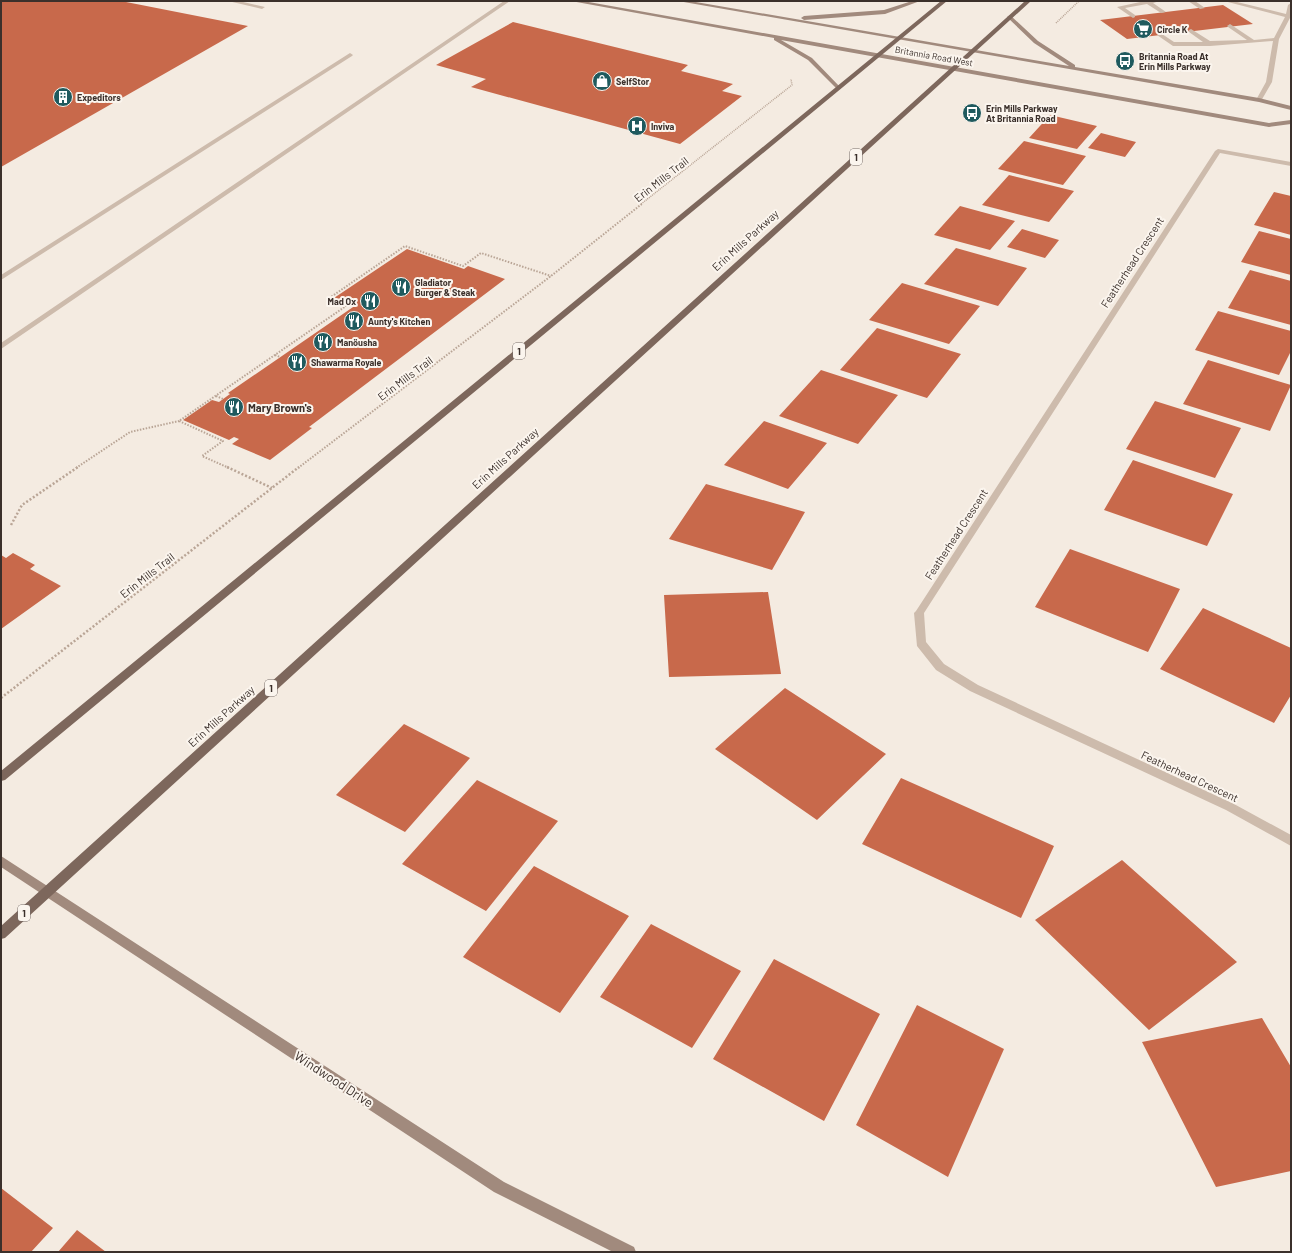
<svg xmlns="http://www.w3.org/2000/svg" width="1292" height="1253" font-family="Barlow,sans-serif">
	<rect width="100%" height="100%" fill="#f4ebe1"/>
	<!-- building -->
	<path fill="#c8694b" d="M1,1H121L248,26L1,167Z
		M1223,5L1253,24L1127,39L1100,20Z
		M513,22L688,65L681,71L733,84L722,91L742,96L680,144L471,87L486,79L436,65Z
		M1050,115L1097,126L1077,149L1029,138Z
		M1101,133L1136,142L1125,157L1088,148Z
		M1024,141L1086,156L1063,185L998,169Z
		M1009,175L1074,191L1049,222L982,205Z
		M1274,192L1291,196V235L1254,225Z
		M960,206L1015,221L990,250L934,235Z
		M1022,229L1059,240L1045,258L1007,247Z
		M1259,231L1291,239V275L1241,262Z
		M956,248L1027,268L998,306L924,284Z
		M407,249L464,269L468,266L505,279L309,427L312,428L270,460L232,444L239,439L234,437L229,440L183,420L212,400L219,402L230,394L228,393L356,305L334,298Z
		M1250,270L1291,281V325L1228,308Z
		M902,283L980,306L949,344L869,320Z
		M1218,311L1291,331V351L1279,375L1195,350Z
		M877,328L961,354L927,398L840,370Z
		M1208,360L1291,385L1270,431L1183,404Z
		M821,370L898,395L858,444L779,416Z
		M1155,401L1241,428L1215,478L1126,449Z
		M764,421L827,443L788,489L724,465Z
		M1133,460L1233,494L1207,546L1104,510Z
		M706,484L805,512L772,570L669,539Z
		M1070,549L1180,589L1148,652L1035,607Z
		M13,553L35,565L30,569L61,586L1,629V555L6,558Z
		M768,592L781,674L669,677L664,595Z
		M1203,608L1291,648V695L1274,723L1160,669Z
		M785,688L886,754L817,820L715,749Z
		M404,724L470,758L405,832L336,795Z
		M901,778L1054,846L1021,918L862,844Z
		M477,780L558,821L486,911L402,864Z
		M1122,860L1237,962L1149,1030L1035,920Z
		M534,866L629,916L560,1013L463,957Z
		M651,924L741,971L692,1048L600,997Z
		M774,959L880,1014L824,1121L713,1059Z
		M917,1005L1004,1049L948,1177L856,1125Z
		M1262,1018L1291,1067V1171L1216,1187L1142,1042Z
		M1,1188L53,1228L31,1252H1Z
		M77,1230L106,1252H58Z"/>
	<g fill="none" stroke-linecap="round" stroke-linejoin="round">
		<!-- path-far2 -->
		<path stroke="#b9a596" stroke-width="1.5" stroke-dasharray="1 1" stroke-linecap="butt" d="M1056,23L1079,1
			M641,204L792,85L791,79"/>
		<!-- path-far1 -->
		<path stroke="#b9a596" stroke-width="2" stroke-dasharray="1.5 1.5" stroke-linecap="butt" d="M275,355L280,357
			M216,396L223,399
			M76,468L130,432L179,421
			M229,468L202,456L223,441L179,421L346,306L328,299L405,246L463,266L481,253L551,276
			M298,468L551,276L643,203"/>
		<!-- path -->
		<path stroke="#b9a596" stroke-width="2.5" stroke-dasharray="2 2" stroke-linecap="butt" d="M227,467L272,488
			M11,525L22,505L78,467
			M1,698L299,467"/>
		<!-- lane -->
		<path fill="#cdbbac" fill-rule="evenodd" d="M228,1H239L265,7L262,9Z
			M504,1H510L1,349V343Z
			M1145,1H1160L1153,3L1166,12L1161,13L1147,4L1125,8L1135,15V17L1133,18L1117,7Z
			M1188,1H1195L1205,8L1200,9Z
			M1224,1H1233L1286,14L1288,5L1291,3V16L1279,39L1272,82L1261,101L1256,100L1266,82L1273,41L1210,46H1173L1157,35L1162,34L1174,42H1203L1189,32V30L1191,29L1210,41L1247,40L1228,27L1227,26L1230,24L1254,40L1274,38L1285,17Z
			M350,53L353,55L352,56L1,280V275Z"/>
		<!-- street -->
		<path fill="#cdbbac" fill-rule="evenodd" d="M1218,149L1291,162V166L1220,153L924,613L926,642L944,664L978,685L1234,804L1291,835V846L1226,810L970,691L936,670L917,646L914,613L916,611L1215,151Z"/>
		<!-- secondary -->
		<path fill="#a18a7d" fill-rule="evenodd" d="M571,1H583L1269,123L1291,120V124L1269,127L781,40L812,58L840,87L841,88L838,90L808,60L774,40V38Z
			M678,1H690L1069,66L1034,43L1008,18L1007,17L1010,15L1038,41L1075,65V67L1259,98L1291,106V110L1259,102Z
			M912,1H920L885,14L804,20L801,18L804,16L884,10Z
			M1,856L504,1182L634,1247L636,1252H613L494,1192L1,867Z"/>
		<!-- primary -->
		<path fill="#7d675c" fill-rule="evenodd" d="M941,1H947L5,780L1,781V771Z
			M1025,1H1031L5,938L1,939V926Z"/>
	</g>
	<!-- icons -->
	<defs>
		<g id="supermarket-disc" transform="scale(1)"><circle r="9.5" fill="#1f5a5e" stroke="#fbf5ee"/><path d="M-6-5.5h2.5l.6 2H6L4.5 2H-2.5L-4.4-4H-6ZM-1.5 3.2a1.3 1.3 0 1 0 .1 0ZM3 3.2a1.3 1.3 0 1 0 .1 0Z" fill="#fff"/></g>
		<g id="bus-disc" transform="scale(1)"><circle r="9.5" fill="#1f5a5e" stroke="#fbf5ee"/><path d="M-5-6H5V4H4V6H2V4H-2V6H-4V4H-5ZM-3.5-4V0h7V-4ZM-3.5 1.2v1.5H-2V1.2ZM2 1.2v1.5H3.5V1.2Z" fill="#fff"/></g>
		<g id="shop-disc" transform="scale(1)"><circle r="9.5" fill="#1f5a5e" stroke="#fbf5ee"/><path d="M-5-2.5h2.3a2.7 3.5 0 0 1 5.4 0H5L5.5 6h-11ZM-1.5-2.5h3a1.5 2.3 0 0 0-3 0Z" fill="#fff"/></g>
		<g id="building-disc" transform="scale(1)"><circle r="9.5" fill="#1f5a5e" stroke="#fbf5ee"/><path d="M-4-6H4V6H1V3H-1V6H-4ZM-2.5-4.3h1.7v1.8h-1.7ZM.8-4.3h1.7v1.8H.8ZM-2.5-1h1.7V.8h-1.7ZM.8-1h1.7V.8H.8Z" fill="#fff"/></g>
		<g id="hospital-disc" transform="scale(1)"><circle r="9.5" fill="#1f5a5e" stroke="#fbf5ee"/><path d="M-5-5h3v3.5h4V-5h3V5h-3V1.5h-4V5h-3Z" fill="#fff"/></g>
		<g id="restaurant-disc" transform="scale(1)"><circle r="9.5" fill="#1f5a5e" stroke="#fbf5ee"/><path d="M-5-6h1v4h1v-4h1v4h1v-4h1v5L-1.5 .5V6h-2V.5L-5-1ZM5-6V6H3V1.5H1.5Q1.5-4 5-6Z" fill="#fff"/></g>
	</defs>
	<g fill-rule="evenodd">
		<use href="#supermarket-disc" x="1143" y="29"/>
		<use href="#bus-disc" x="1125" y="61"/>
		<use href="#shop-disc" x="602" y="81"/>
		<use href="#building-disc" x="63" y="97"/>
		<use href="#bus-disc" x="972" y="113"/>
		<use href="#hospital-disc" x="637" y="126"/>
		<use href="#restaurant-disc" x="401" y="287"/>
		<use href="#restaurant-disc" x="370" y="301"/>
		<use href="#restaurant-disc" x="354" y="321"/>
		<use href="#restaurant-disc" x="323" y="342"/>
		<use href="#restaurant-disc" x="297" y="362"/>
		<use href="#restaurant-disc" x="234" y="407"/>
	</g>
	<g text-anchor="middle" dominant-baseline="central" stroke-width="4" stroke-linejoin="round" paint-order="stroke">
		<!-- far-poi labels -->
		<g font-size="9" font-weight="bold" fill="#3b302b" stroke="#fbf5ee" text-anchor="start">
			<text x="1157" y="29">Circle K</text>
			<text x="1139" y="56">Britannia Road At<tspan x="1139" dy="10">Erin Mills Parkway</tspan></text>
			<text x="616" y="81">SelfStor</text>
			<text x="77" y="97">Expeditors</text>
			<text x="986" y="108">Erin Mills Parkway<tspan x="986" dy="10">At Britannia Road</tspan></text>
			<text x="651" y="126">Inviva</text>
			<text x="415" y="282">Gladiator<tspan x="415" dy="10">Burger &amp; Steak</tspan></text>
			<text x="356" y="301" text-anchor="end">Mad Ox</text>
			<text x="368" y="321">Aunty's Kitchen</text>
			<text x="337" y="342">Manöusha</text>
			<text x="311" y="362">Shawarma Royale</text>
		</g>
		<!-- far-street labels -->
		<g font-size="9" fill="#3b302b" stroke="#fbf5ee">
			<text transform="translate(934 56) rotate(10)">Britannia Road West</text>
		</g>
		<!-- shield labels -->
		<g fill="#fbf5ee" stroke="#756b66" stroke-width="1">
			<rect x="850" y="149" width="12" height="16" rx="3"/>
			<rect x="513" y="343" width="12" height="16" rx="3"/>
			<rect x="265" y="680" width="12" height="16" rx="3"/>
			<rect x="18" y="905" width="12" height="16" rx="3"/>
		</g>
		<g font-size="10" font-weight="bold" fill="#3b302b">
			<text x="856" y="157">1</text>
			<text x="519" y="351">1</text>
			<text x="271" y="688">1</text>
			<text x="24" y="913">1</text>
		</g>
		<!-- street labels -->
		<g font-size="11" fill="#3b302b" stroke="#fbf5ee">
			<text transform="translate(661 179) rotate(-38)">Erin Mills Trail</text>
			<text transform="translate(745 240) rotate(-42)">Erin Mills Parkway</text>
			<text transform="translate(1132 262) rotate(-57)">Featherhead Crescent</text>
			<text transform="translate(405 378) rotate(-37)">Erin Mills Trail</text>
			<text transform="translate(505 458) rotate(-42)">Erin Mills Parkway</text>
			<text transform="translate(956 534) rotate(-57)">Featherhead Crescent</text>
			<text transform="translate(147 575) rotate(-38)">Erin Mills Trail</text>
			<text transform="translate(221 716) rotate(-42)">Erin Mills Parkway</text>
			<text transform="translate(1190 776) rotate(25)">Featherhead Crescent</text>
		</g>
		<!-- poi labels -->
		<g font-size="11" font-weight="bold" fill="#3b302b" stroke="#fbf5ee" text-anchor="start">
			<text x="248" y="407">Mary Brown's</text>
		</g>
		<!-- near-street labels -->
		<g font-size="13" fill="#3b302b" stroke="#fbf5ee">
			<text transform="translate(334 1079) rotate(33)">Windwood Drive</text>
		</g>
	</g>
	<!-- border -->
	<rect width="1292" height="1253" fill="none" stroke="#3b302b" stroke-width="4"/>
</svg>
